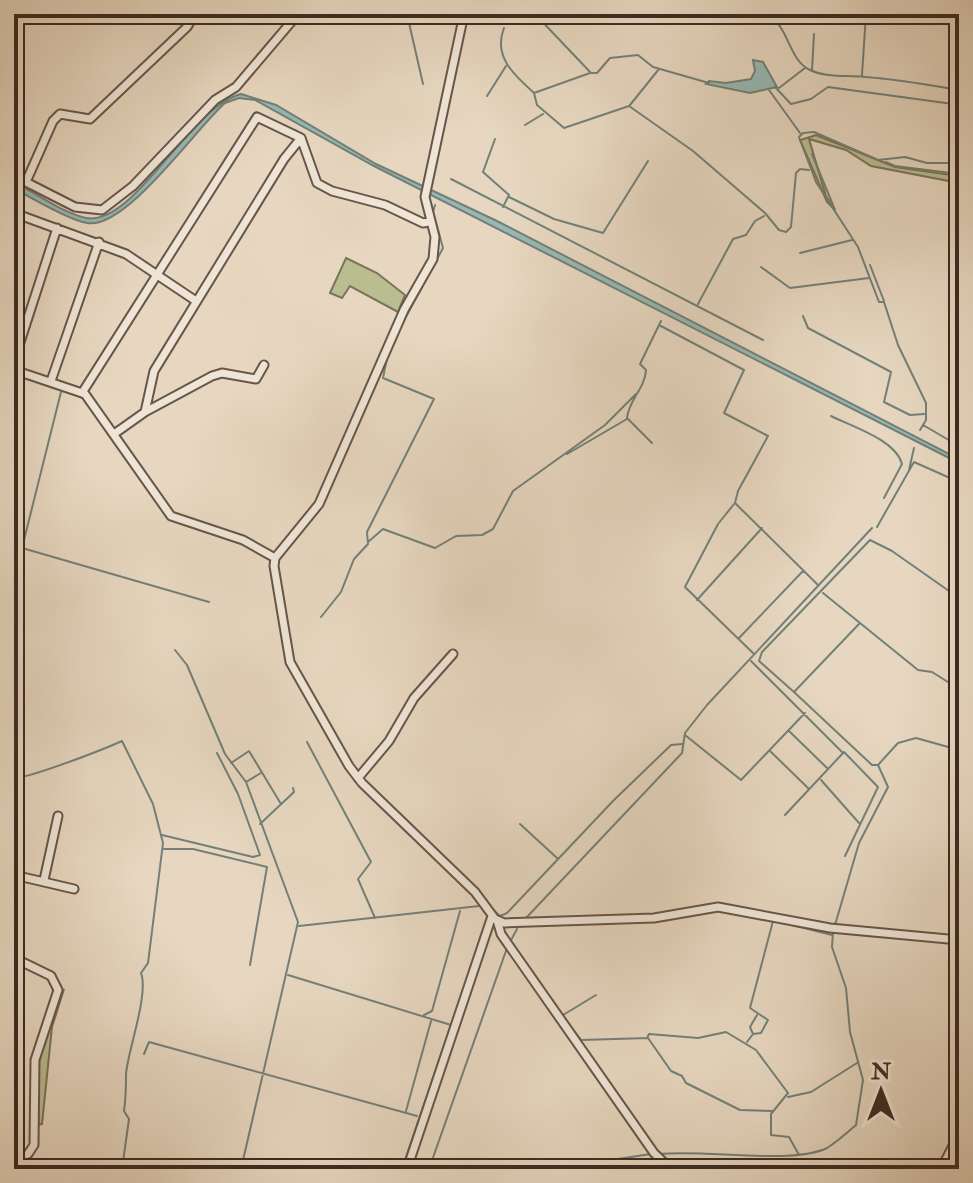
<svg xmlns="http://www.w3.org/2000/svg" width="973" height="1183" font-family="'IM FELL Double Pica',serif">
	<rect width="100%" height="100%" fill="#e7d7c0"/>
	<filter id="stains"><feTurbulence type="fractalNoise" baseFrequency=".0025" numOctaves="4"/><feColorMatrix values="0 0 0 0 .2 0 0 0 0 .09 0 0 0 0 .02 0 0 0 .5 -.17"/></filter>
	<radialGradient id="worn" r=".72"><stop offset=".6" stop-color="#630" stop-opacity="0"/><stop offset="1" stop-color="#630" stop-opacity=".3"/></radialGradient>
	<!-- green -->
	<path fill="#b9bd90" stroke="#7a7459" stroke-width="2" d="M816,135L895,167L959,176V183L871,166L846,150L809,139L826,196L835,210L827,202L800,140Z
		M346,258L377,273L405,295L398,312L350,286L342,298L330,293Z
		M64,989L52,1027L42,1124L38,1125L39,1058Z"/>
	<!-- water -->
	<path fill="#97b9b3" stroke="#738079" stroke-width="2" d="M753,60L763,62L777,87L750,93L706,84L709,81L726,83L751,79L755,71Z
		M241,94L276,105L376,164L497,221L959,459V463L374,166L255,100L239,98L225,103C196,128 126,230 87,223C67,219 33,199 14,188V182C36,193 62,213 86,218C134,227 189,107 241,94Z"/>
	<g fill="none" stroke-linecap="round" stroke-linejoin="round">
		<!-- stream -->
		<path stroke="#738079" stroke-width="2" d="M407,14L423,84
			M535,14L591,73H597L610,58L638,55L653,67L709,83
			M763,14C789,20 787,60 810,70C827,78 846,75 865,77C895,79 924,84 953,89V111L959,119
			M504,28C493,56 513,74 533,92
			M812,70L814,34
			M590,73L534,93L537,105L564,128L629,106L693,151L765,213L779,230L786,232L791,227L796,173L800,169L809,170
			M862,75L866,14
			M775,87L791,104L811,99L828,87L953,104
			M779,88L805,68
			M769,90L800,133
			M957,90H959
			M487,96L506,66
			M630,105L659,69
			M525,125L543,114
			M495,139L483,172L509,195L503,207
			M812,154L835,210
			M886,162L895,166L959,174
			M451,179L763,340
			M509,197L554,219L603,233L648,161
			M800,253L852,240
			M870,265L884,301
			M761,267L790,288L869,278
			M698,304L733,239L746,235L755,221L764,216
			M803,316L808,328L891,372L884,402L910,415L924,414
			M659,325L744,370L724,413L768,436L738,491L735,503L818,585
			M401,326L443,248L433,212L435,205
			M61,392L22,548L209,602
			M831,416C851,426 896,440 902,464L884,498
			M923,425L959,446
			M920,430L926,420V403L898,345L884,302H879L858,247L816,182L799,137L803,133L814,132L878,160L905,157L927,163H959
			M652,443L627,418C629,399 645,389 646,370L640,364L661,321
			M567,454L627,419
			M909,470L914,448
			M734,504L718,524L685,587L753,653
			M877,527L914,462L959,482
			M368,542L383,529L435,548L456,536L482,535L493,529L513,491L605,425L636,394
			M823,593L918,670L932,672L959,689
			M697,600L762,528
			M321,617L341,592L354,559L368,544L367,532L434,399L383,378L387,358
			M859,624L794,692L759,661L762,652L870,540L892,551L959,598
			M739,638L803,571
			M175,650L187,665L225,754L246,782L298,922L241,1169
			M751,661L842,752
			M14,662L19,683L14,714
			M794,692L872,765H877
			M789,731L827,768
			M685,735L741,780L805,713
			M307,742L371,862L358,879L375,918
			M770,751L808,788
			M231,763L249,751L281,804
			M14,778C30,778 102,750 122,741L153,804L163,843L148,963L141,973C149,994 128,1050 126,1074C126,1084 126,1098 124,1111L129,1119L122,1169
			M821,780L859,823
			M246,782L261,773
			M785,815L844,752L878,787L845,856
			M260,824L294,792L293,788
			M520,824L557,858
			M162,835L253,857L260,855L238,794L217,753
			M164,849H193L267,867L250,965
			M492,909L500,916L507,913L613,801L671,745L682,744
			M526,918L682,753L685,733L707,705L872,528
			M784,923L832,935
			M835,925L859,843L888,787L878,765L898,743L916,738L959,750
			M299,926L479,906
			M510,942L517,929
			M288,975L451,1025L402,1169
			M424,1015L432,1011L460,911
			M563,1015L596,995
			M568,1024L581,1040L648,1038L671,1071L682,1076L686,1083L740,1110L773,1111
			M753,1034L750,1027L757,1015
			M647,1038L649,1034L698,1038L726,1032L756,1050L788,1093L771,1114V1135L789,1137L799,1155
			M747,1042L753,1034L761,1033L768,1020L750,1008L773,921
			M144,1054L149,1042L417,1116
			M788,1097L811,1092L857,1063
			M406,1111L431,1021
			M630,1113L650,1141
			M659,1154C705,1149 792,1165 827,1148C837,1142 847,1133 856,1125L863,1080L850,1032L846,988L832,947L833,932
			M243,1165L255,1169
			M429,1169L507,948
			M587,1169L598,1162L651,1154"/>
		<!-- street casing -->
		<g stroke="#67564a" stroke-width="11">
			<path id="street" d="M464,14L425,197L435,237L433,259L404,310L319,504L275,558L274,566L290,662L349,766L362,783L475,892L495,919L504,923L654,918L718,907L830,928L959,940
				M14,176L75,207L102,210L133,186L215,100L236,87L298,14
				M26,182L53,121L60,114L90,119L187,27L195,14
				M14,213L126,254L196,301
				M14,361L57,228
				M14,370L85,394L171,516L243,540L275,558
				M51,381L99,242
				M82,393L257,117L301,138L317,183L332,191L385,205L423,223L429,222
				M145,412L212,376L222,373L256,379L264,365
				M114,434L145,412L154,371L284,159L301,138
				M358,778L389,741L414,698L453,654
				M14,875L74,889
				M14,880V914
				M44,880L58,816
				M497,920L501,934L654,1153L671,1169
				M14,958L51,976L58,990L35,1060L34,1145L28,1154L14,1160
				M407,1169L492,916
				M941,1169L959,1134"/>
		</g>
		<!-- street -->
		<use href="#street" stroke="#efe5d6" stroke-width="7"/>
	</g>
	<!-- margin -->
	<rect width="973" height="1183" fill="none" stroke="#e7d7c0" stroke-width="48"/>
	<rect x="16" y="16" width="941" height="1151" fill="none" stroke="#3c2b22" stroke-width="4"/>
	<rect x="24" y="24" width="925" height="1135" fill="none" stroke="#3c2b22" stroke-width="2"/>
	<!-- north arrow -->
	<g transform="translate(881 1091)" stroke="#efe5d6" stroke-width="6" paint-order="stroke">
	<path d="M0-6L14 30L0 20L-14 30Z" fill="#3c2b22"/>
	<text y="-12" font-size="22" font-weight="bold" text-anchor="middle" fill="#3c2b22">N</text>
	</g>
	<rect width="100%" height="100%" filter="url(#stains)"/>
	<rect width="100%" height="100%" fill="url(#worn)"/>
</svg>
